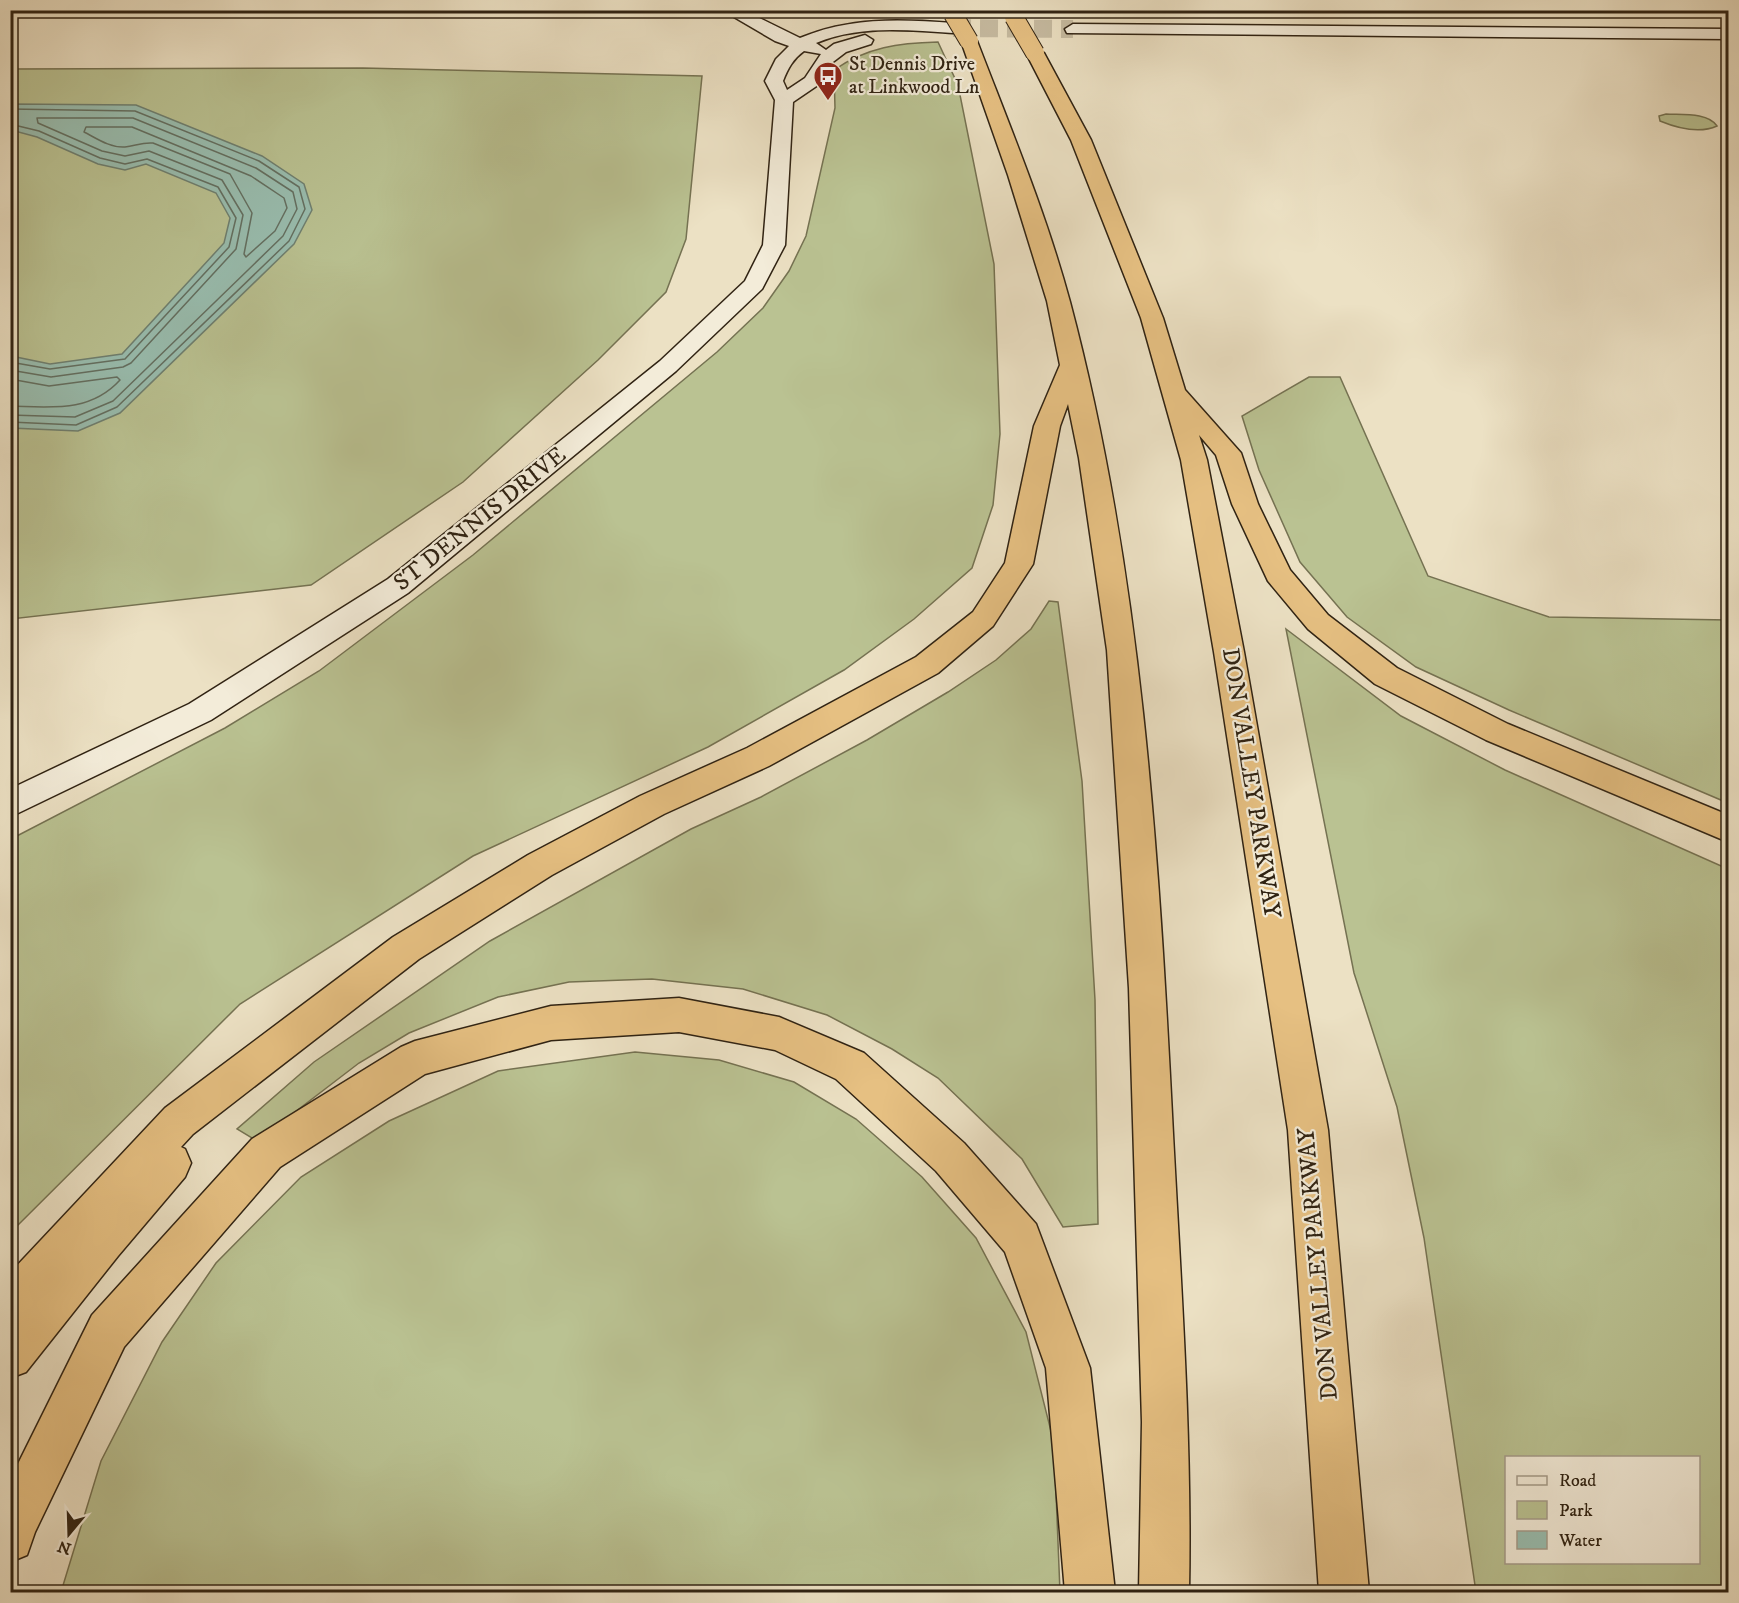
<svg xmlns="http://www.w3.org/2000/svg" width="1739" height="1603" font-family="'IM FELL DW Pica',serif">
	<rect width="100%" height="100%" fill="#ece1c4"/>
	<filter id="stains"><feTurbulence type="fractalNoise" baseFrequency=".00333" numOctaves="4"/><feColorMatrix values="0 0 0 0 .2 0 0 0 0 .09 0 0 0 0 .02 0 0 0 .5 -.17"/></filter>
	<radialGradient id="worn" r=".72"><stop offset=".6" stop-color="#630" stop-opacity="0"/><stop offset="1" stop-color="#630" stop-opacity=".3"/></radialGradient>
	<!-- green -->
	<path fill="#bac292" stroke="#757252" stroke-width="1.5" fill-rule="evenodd" d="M938,42L958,85L994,264L1000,434L993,505L972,568L914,619L844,670L708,747L473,856L240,1004L11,1232V839L225,728L319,671L473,555L717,352L763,308L789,271L806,236L835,108L834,70C867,47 899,43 938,42Z
		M363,68L702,76L686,239L666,292L598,360L463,482L311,585L11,619L10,69Z
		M1666,114C1681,115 1708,112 1717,126C1699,134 1677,128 1660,121L1659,116Z
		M1309,377H1340L1428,576L1549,617L1728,620V803L1509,710L1416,667L1347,617L1300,562L1259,470L1242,416Z
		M1049,601L1058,602L1082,781L1095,1000L1098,1224L1063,1227L1022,1159L938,1078L892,1049L827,1015L743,989L652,979L569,982L498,997L409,1033L359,1063L257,1141L237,1129L314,1062L490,941L691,829L761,797L867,740L948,692L996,660L1031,629Z
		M1286,629L1401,716L1505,770L1728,869V1592H1476L1424,1238L1397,1107L1354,973ZM1506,1458H1698V1562H1506Z
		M635,1052L719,1060L794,1082L856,1119L922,1177L976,1238L1026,1332L1054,1443L1060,1592H61L101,1461L162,1342L216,1263L301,1177L389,1121L498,1071Z"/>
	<!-- water -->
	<path fill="#99beb0" stroke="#6f8071" stroke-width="1.5" d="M11,104L136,105L262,156L304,184L312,210L294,244L120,413L78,431L11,428V356L50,364L122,354L224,243L230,218L216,193L146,164L125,170L98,164L37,137L11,130Z"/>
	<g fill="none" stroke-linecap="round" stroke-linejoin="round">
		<!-- shore -->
		<path stroke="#647062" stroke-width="1.5" d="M10,109L135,111L259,161L299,187L305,209L289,241L117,407L76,425L10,422
			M10,124L39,131L100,158L125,164L147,159L218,187L236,218L229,247L125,359L50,369L10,362
			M86,127H132L251,176L284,198L287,208L275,231L246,257L244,254L252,213L230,174L153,143C142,142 135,146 125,147C110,148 96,138 84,132Z
			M10,370L51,377L123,367L131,363L236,249L243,215L222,180L149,151L125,156L102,151L38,123L37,118H133L256,168L293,192L297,209L283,236L113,401L75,417L10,415
			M10,379L49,386L117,377L120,380C90,413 51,407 10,406"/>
		<!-- secondary-tunnel -->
		<path stroke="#c6bba1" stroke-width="18" stroke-dasharray="18 9" stroke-linecap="butt" d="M953,28L1073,29"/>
		<!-- secondary casing -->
		<g stroke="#302313" stroke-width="3">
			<path id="secondary" d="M722,10H743L800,38C849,17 900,19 953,23L961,28L953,33C907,30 859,25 816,43L826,50L834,44L865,35L873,40L871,44L846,52L829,65L818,85L793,102L785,245L762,289L676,371L408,593L211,720L10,817V789L189,704L388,579L660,361L745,281L763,245L775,100L765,81L776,59L789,46L775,41ZM804,51L821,54L805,78L787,90L783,81C788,68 793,59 804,51Z
				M1073,24L1728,29V39L1067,33L1065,29Z"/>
		</g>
		<!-- highway casing -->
		<g stroke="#302313" stroke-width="3">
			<path id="highway" d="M969,36L977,41C1010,127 1046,213 1070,302C1142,573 1159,855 1173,1134C1181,1286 1192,1439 1189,1592H1139L1142,1422L1129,988L1107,650L1079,458L1068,404L1060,426L1033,564L993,626L938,673L769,766L664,814L552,875L419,959L193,1134L181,1147L185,1149L191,1163L185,1177L118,1256L26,1372L10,1378V1273L165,1108L393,937L528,855L640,796L747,748L916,657L973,612L1005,563L1034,426L1060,365L1047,301L1008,175L961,41Z
				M1035,48L1044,53L1091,140L1163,318L1185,390L1241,453L1258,504L1290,570L1328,615L1397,668L1508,724L1728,815V842L1486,740L1375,684L1308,629L1268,581L1232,504L1216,455L1199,435L1207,460L1244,652L1328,1130L1369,1592H1319L1288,1130L1214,652L1181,460L1141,318L1071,140L1026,53Z
				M679,998L779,1017L864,1053L964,1143L1036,1224L1090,1368L1115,1592H1065L1046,1368L1005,1252L936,1171L836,1079L775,1050L679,1032L551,1040L425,1074L280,1167L124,1347L35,1532L27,1555L10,1562V1480L92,1315L252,1139L401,1047L415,1041L551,1006Z"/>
		</g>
		<!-- secondary -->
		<use href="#secondary" fill="#f3ecd9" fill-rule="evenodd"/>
		<!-- highway -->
		<use href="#highway" fill="#e6c082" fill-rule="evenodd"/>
		<!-- highway-bridge casing -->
		<g stroke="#302313" stroke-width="20" stroke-linecap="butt">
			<path id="highway-bridge" d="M953,14L969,41
				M1014,17L1035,53"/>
		</g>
		<!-- highway-bridge -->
		<use href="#highway-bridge" stroke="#e6c082" stroke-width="18"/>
	</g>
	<!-- icons -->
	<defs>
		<g id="bus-pin" transform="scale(1.5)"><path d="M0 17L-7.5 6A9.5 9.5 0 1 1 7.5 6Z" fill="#8f2418" stroke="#f3ecd9"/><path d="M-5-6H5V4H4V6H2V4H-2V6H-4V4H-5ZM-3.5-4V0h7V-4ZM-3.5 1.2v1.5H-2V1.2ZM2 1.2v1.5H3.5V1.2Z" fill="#fff"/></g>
	</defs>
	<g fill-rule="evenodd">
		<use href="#bus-pin" x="828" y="76"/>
	</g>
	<g text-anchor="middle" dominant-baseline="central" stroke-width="4.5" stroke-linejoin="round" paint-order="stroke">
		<!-- far-poi labels -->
		<g font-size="20" fill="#302313" stroke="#f3ecd9" text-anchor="start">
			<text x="849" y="64">St Dennis Drive<tspan x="849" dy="23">at Linkwood Ln</tspan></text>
		</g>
		<!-- street labels -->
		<g font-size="24" fill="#302313" stroke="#f3ecd9">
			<text transform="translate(480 519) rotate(-39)">ST DENNIS DRIVE</text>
			<text transform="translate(1251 783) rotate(81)">DON VALLEY PARKWAY</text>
			<text transform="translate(1318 1264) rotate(-95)">DON VALLEY PARKWAY</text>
		</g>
	</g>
	<!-- margin -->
	<rect width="1739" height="1603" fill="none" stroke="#ece1c4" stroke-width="36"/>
	<rect x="12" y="12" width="1715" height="1579" fill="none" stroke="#302313" stroke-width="3"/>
	<rect x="18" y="18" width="1703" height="1567" fill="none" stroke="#302313" stroke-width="1.5"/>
	<!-- legend -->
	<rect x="1505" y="1456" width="195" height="108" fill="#f3ecd9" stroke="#a59c8a" stroke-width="1.5"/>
	<rect x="1517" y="1476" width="30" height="9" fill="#f3ecd9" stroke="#a59c8a" stroke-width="1.5"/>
	<text x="1559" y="1486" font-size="18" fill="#302313">Road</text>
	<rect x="1517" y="1501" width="30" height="18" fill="#bac292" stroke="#a59c8a" stroke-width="1.5"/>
	<text x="1559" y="1516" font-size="18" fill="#302313">Park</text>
	<rect x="1517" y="1531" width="30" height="18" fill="#99beb0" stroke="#a59c8a" stroke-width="1.5"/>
	<text x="1559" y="1546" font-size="18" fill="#302313">Water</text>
	<!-- north arrow -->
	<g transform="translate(69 1534) rotate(199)" stroke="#f3ecd9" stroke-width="4.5" paint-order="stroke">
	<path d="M0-4.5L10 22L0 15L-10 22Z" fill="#302313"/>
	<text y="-9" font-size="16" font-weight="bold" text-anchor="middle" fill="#302313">N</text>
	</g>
	<rect width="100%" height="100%" filter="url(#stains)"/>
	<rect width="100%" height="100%" fill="url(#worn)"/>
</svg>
